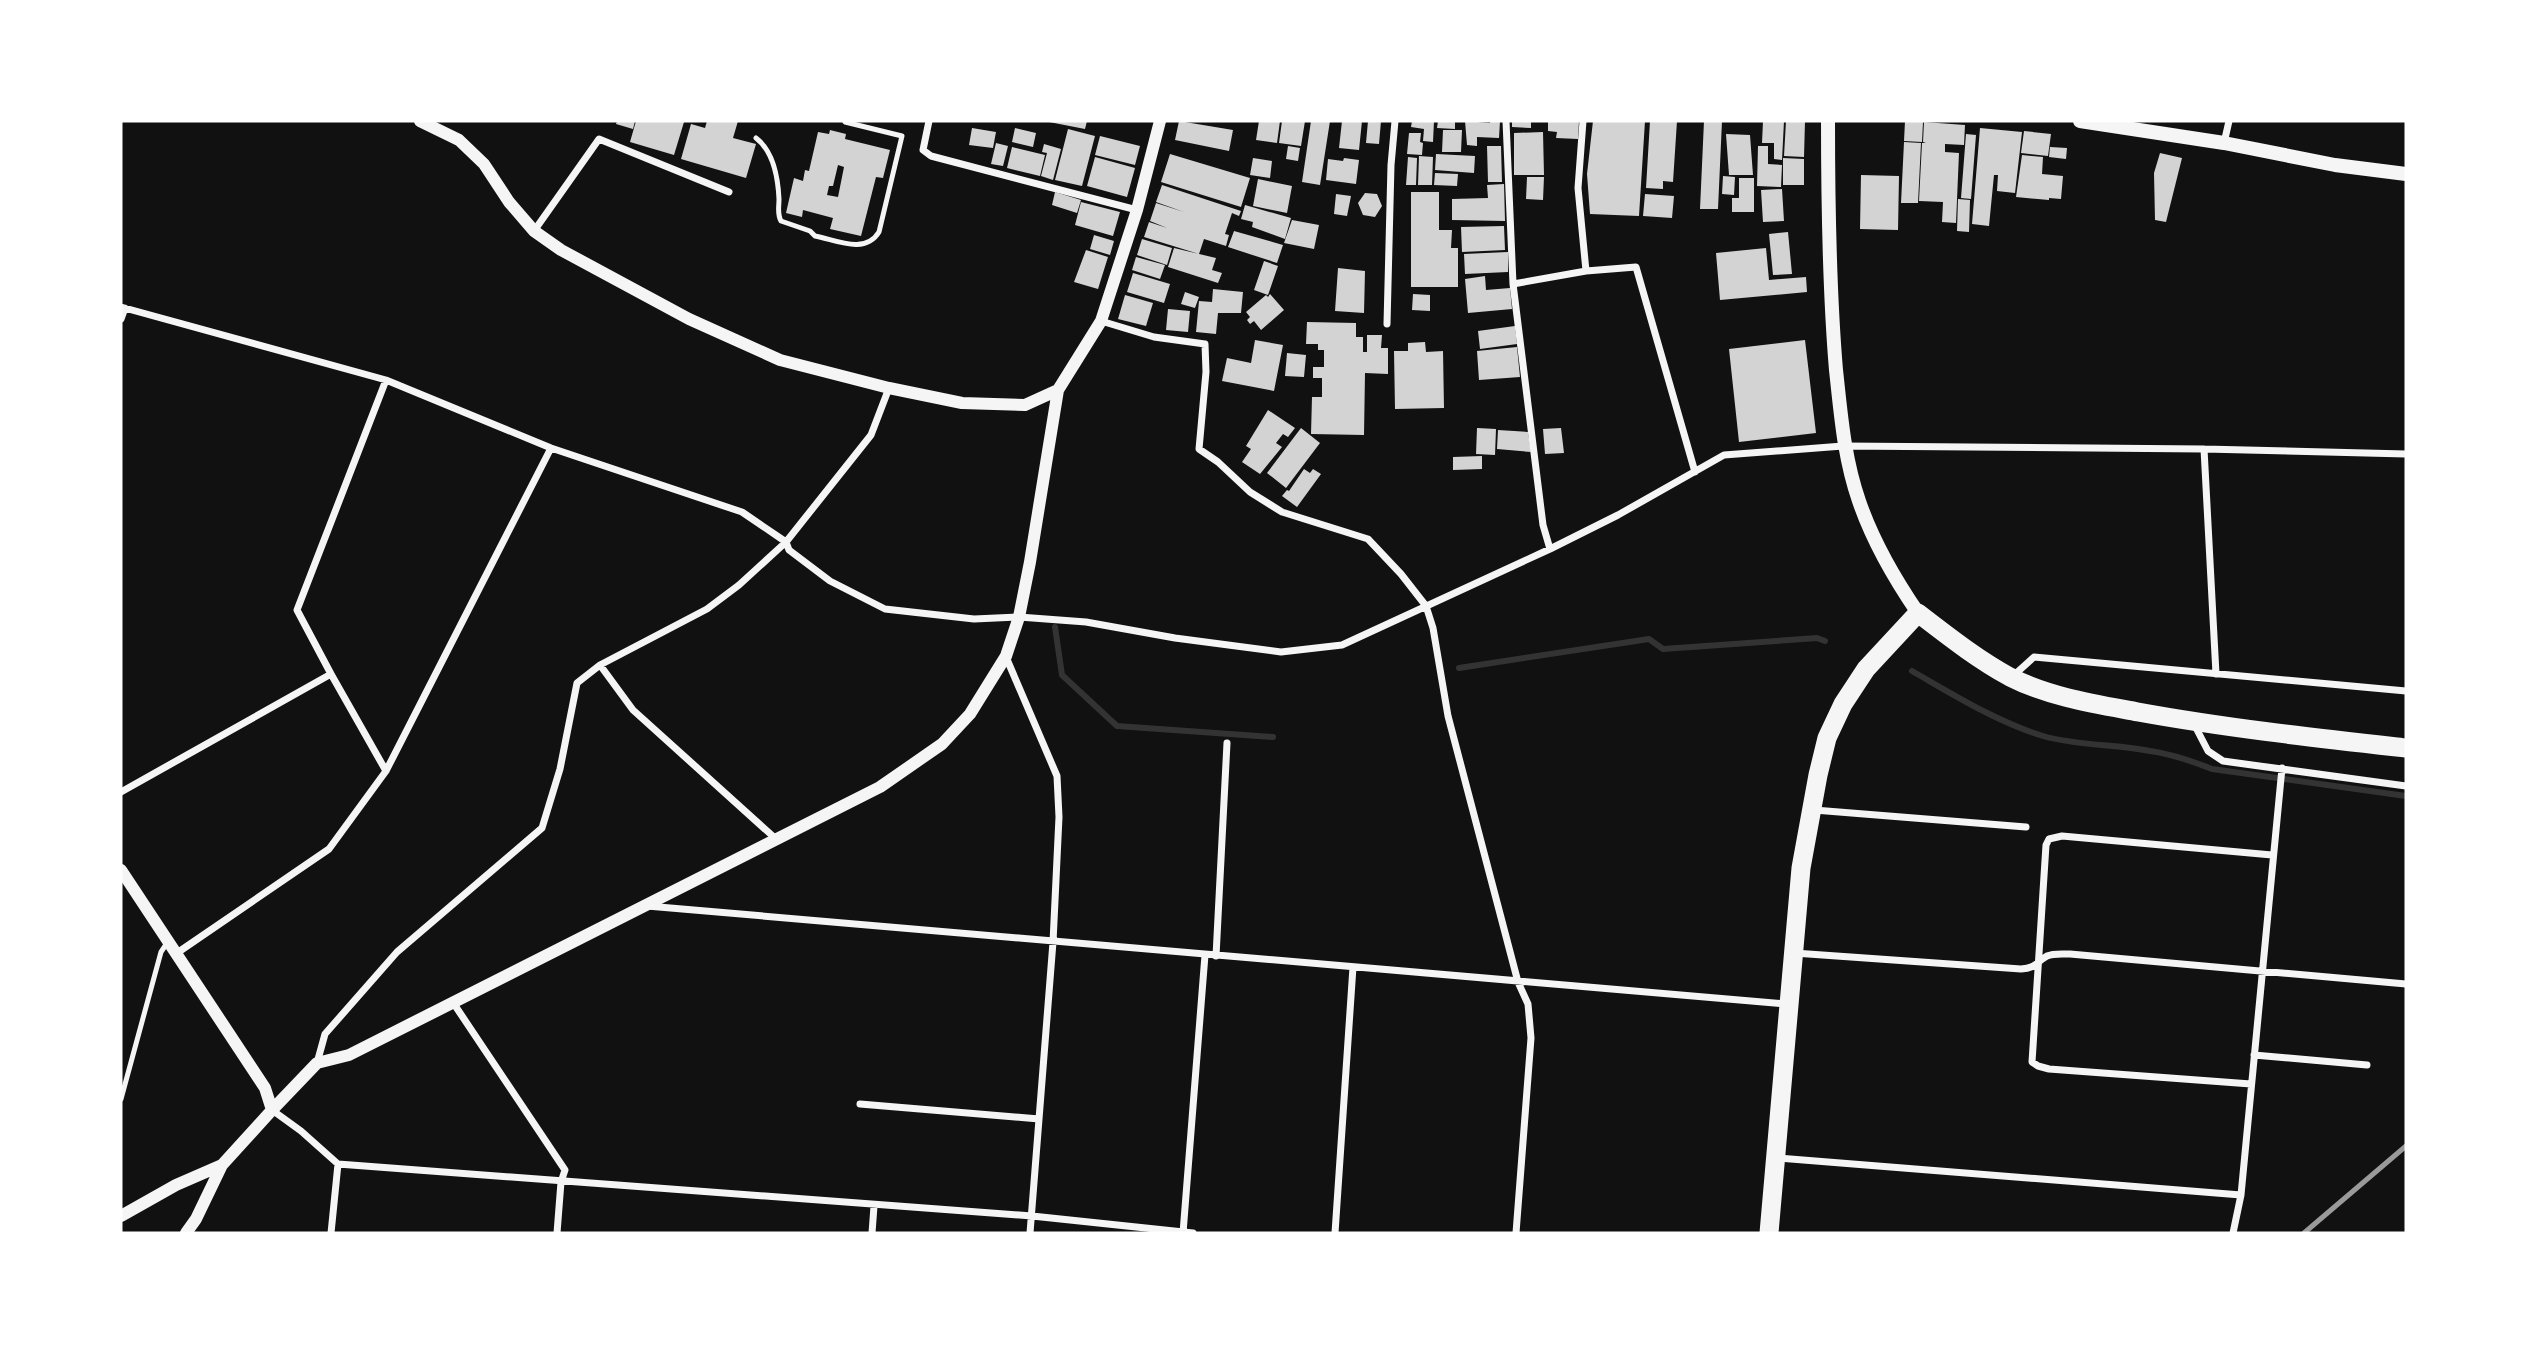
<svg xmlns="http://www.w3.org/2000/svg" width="2527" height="1354" font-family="Figtree,sans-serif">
	<rect width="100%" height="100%" fill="#111"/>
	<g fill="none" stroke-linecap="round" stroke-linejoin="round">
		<!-- stream -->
		<path stroke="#333" stroke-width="6" d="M1055,627L1062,675L1117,726L1273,737
			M1459,668L1649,639L1663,649L1817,638L1825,641
			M1912,671C1954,695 1997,722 2043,736C2078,746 2114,744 2150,751C2171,754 2192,761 2212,769L2406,796"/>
	</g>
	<!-- building -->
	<path fill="#d3d3d3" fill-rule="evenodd" d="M617,121H635L633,129L616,124Z
		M636,121L684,122L674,155L630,142Z
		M707,121H738L733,138L756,144L746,178L681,159L691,124L705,128Z
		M1044,121H1087L1085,129Z
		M1179,121L1233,130L1229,151L1175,140Z
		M1259,121H1280L1277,143L1256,140Z
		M1282,121H1305L1301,146L1279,143Z
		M1311,121H1330L1320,185L1302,182Z
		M1342,121H1362L1359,150L1339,148Z
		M1368,121H1381L1379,144L1366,143Z
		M1412,121H1434L1433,142L1423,141L1424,129L1411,127Z
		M1438,121H1455V129L1437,128Z
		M1465,121L1490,123V121H1500L1499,138L1477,137V146L1467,145Z
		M1512,121H1531V128L1512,127Z
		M1548,121H1579L1578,139L1556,138L1557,132L1548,131Z
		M1593,121H1645L1639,216L1590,214L1587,174Z
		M1650,121H1677L1673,182L1663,181V189L1646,188Z
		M1704,121H1722L1718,209H1700Z
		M1763,121H1784L1782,160L1774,159V143H1762Z
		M1786,121H1805L1804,157L1784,156Z
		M1905,121L1923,122L1922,142L1904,141Z
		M1924,122L1965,125L1964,145L1945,144V152L1959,153L1956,223L1942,222L1943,202L1919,201L1922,143H1926L1923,142Z
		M972,128L996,132L993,148L969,145Z
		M1015,128L1036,133L1033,147L1012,142Z
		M1980,128L2022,132L2015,193L1997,191L1998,175H1994L1989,226L1972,224Z
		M1068,129L1095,136L1082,186L1055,180Z
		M830,130L846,134L845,139L890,150L883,178L876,177L861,236L830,229L833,218L803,210L802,217L786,213L794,178L803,181L805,170L809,171L818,132L829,134ZM838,165L844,167L838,197L827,195L829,186H833Z
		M1443,130H1462L1461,152H1442Z
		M2024,131L2051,134L2048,156L2021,153Z
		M1543,132L1544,175H1514V133Z
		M1409,133H1421L1420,142L1423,143L1422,155L1407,154Z
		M1726,134L1750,135L1753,175H1729Z
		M1966,134L1976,135L1971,199L1961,198Z
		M1100,136L1140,146L1135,165L1095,155Z
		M1904,142L1921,143L1918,203H1901Z
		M996,143L1008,146L1003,166L991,164Z
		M1044,144L1061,149L1053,180L1041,176L1047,153L1042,152Z
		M1288,146L1300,148L1298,161L1286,159Z
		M1487,146H1501L1502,182H1488Z
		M1758,146H1768V164L1782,165L1781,187L1757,186Z
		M1012,147L1045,155L1040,176L1007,168Z
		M2050,147L2067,148L2066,159L2049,157Z
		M2160,153L2182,158L2166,222L2155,220L2154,173Z
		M1170,154L1250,178L1241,207L1161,182Z
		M1436,154L1475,156L1474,173L1435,170Z
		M2022,155L2043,157L2042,174L2063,176L2061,199L2049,198V200L2016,197Z
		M1419,156L1433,157L1432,185H1418Z
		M1095,157L1135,168L1127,197L1087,186Z
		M1408,157L1417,158L1416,185H1406Z
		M1253,158L1272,161L1270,178L1250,175Z
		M1344,158L1359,160L1356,184L1326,180L1328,159L1343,161Z
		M1783,158L1804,159V185H1783Z
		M1435,173L1458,174L1457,186L1434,185Z
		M1861,175L1899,176L1898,230L1860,229Z
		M1723,176L1735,177L1734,195L1722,194Z
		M1527,177H1544L1543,200L1526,199Z
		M1739,178H1754V212H1732V198H1739Z
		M1258,179L1292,186L1287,213L1253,206Z
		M1504,184L1505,221L1452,220V199L1488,198L1487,185Z
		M1162,185L1241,211L1239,216L1232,213L1225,234L1229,235L1226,246L1204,239L1199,254L1144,237L1149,222L1167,228L1150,221L1156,203L1184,212L1156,202Z
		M1782,189L1784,221L1763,222L1761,190Z
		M1055,192L1081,200L1077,213L1052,205Z
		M1411,192H1439V230H1452L1451,248H1458V287H1411Z
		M1365,193L1377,194L1382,206L1375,217L1363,215L1358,203Z
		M1336,194L1351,196L1347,216L1334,214Z
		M1645,194L1674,196L1672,218L1643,216Z
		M1958,199L1970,200L1969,232L1957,231Z
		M1081,202L1120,212L1113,236L1075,225Z
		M1245,205L1291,218L1285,239L1252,227L1253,222L1241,219Z
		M1292,220L1319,225L1314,249L1284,243Z
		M1504,226L1505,250L1462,252L1461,227Z
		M1234,231L1283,245L1277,263L1228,247Z
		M1788,232L1792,274L1773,275L1769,234Z
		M1094,235L1114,241L1110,255L1090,249Z
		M1142,239L1172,248L1167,265L1137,255Z
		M1174,248L1216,258L1212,270L1222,273L1218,283L1168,267Z
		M1766,248L1769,280L1806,277L1807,292L1720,300L1716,253Z
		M1086,250L1108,257L1098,289L1074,282Z
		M1508,252V272L1465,274L1464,254Z
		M1136,257L1165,265L1160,279L1132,270Z
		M1264,261L1278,266L1268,295L1254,290Z
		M1338,268L1365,271L1364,313L1335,311Z
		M1133,273L1170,284L1164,303L1127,292Z
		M1485,276L1486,290L1510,288L1512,309L1468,313L1465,279Z
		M1213,289L1243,292L1241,313H1218L1216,334L1196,332L1199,301L1212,302Z
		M1185,292L1199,297L1195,308L1181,304Z
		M1270,294L1284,310L1261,330L1254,321L1250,324L1247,320L1250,317L1246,312L1266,295L1268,297Z
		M1413,294L1430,295V311L1412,310Z
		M1125,295L1153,303L1146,326L1118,319Z
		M1168,309L1190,311L1188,332L1166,330Z
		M1307,322L1356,323V337H1363V352H1367V335H1382L1381,348H1388V374L1365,373L1364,435L1311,434L1312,397H1322V378H1313V367H1324V350H1318V344H1306Z
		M1515,326L1517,344L1480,349L1478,331Z
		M1255,340L1283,345L1274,391L1222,381L1227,358L1251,363Z
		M1805,340L1816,433L1739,442L1729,349Z
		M1425,342L1426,352L1443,351L1444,408L1395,409L1394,351H1408V343Z
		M1517,347L1520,377L1479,380L1477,351Z
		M1287,353L1306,355L1304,377L1285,376Z
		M1268,410L1295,428L1288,437L1283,434L1276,443L1282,447L1260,474L1242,462L1251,449L1246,446Z
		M1301,428L1320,443L1286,488L1267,473Z
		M1477,428L1496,429L1495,455L1476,454Z
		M1561,428L1564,453L1545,454L1543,429Z
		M1498,430L1528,432L1531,452L1497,449Z
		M1482,456V469L1453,470V457Z
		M1304,469L1310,473L1313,469L1321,474L1297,507L1282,496L1287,490L1289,491Z"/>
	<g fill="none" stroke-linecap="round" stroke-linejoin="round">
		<!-- service -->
		<path stroke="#f5f5f5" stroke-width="5" d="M756,138C773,151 778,178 779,199C779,208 777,214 781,221L810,231L815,236C836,240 865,255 879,232L902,136L845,122
			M121,1099L161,952L167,943"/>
		<!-- minor -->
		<path stroke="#f5f5f5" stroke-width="7" d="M929,121L923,150L931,156L1137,210
			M1506,121L1513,284L1543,525L1550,549
			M1583,121L1578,188L1586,271L1636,267L1695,472
			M2224,143L2229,121
			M534,231L599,139L729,192
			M1513,284L1586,271
			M121,307L386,380L551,448L742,512L786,542L789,550L830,581L885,609L974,619L1019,617L1086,622L1175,638L1281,652L1342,645L1550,549L1618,515L1724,455L1843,446L2204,449L2406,454
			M121,319L125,308
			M1101,321L1154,337L1205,344L1206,372L1199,449L1218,462L1250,492L1282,512L1368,539L1401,574L1426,606L1433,628L1448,716L1518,982L1528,1004L1531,1038L1516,1233
			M1387,324L1391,165L1395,121
			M2204,449L2216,674
			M1006,657L1057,776L1059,817L1053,942L1030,1233
			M600,665L633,710L776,839
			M331,674L386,771
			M2013,676L2034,657L2406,691
			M2194,724L2208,751L2223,761L2406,786
			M121,792L331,674L297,610L386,380
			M1814,810L2026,827
			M647,906L1786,1004
			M177,953L329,849L386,771L551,448
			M1794,953L2021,969C2036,968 2035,963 2047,956C2053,953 2063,954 2070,954L2406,984
			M1216,956L1227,743
			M454,1004L565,1170L561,1182L557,1233
			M2254,1055L2367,1065
			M317,1063L325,1034L397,952L542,828L560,769L577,683L600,665L707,609L739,585L786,542L871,435L889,388
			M2251,1084L2049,1069L2038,1066L2032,1062L2046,845L2049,839L2062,836L2272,855
			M860,1104L1039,1119
			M272,1110L301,1131L338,1164L1032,1216L1193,1233
			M1778,1158L2241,1195
			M331,1233L338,1164
			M872,1233L874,1206
			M1183,1233L1205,955
			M1335,1233L1353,967
			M2233,1233L2241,1195L2282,768"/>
		<!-- tertiary -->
		<path stroke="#f5f5f5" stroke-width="12" d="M420,121L459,140L484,164L509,202L534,231L561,250L689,319L780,360L889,388L962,403L1025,405L1058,390
			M121,870L265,1088L272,1110
			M121,1216L176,1185L222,1165
			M186,1233L196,1219L222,1165L272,1110L317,1063L349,1055L880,787L942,744L970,714L1006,656L1019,617L1030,562L1058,390L1101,321L1137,210L1160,121"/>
		<!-- secondary -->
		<path stroke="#f5f5f5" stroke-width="14" d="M1828,121C1828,204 1829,287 1836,370C1841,415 1844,458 1859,501C1873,542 1894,578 1918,613
			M2080,121L2224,143L2335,165L2406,174"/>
		<!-- trunk -->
		<path stroke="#f5f5f5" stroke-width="19" d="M1769,1233L1801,868L1818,775L1827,738L1843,704L1866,669L1918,613C1948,636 1977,659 2010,677C2049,697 2095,704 2138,712C2226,728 2317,738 2406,748"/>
		<!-- rail -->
		<path stroke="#9a9a9a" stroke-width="5" d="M2304,1233L2406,1146"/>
	</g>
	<!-- border -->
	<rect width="2527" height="1354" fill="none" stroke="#ffffff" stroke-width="245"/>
</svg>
